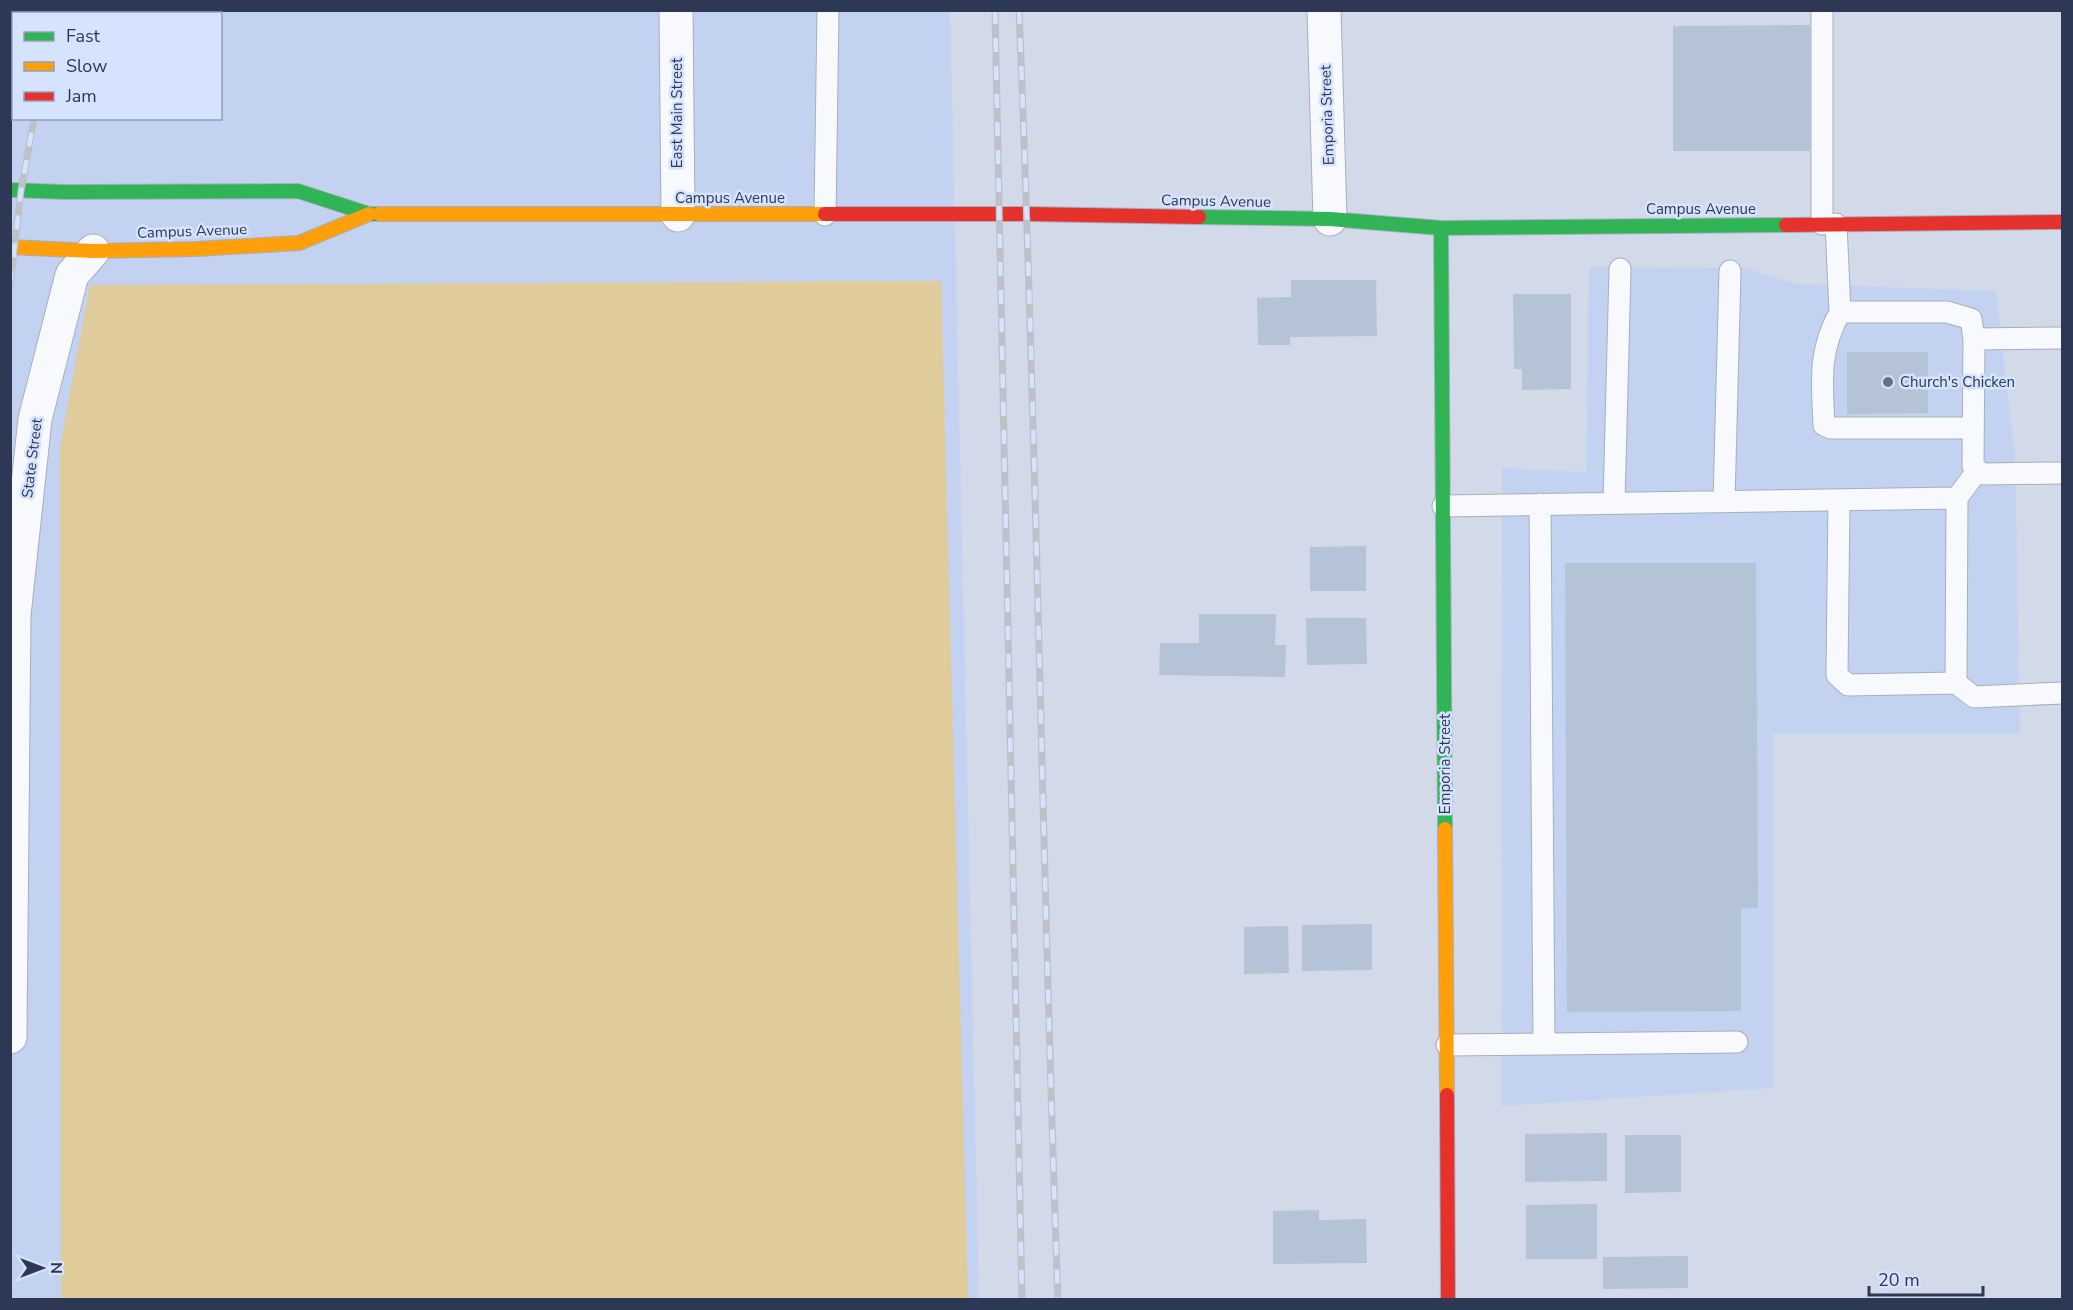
<svg xmlns="http://www.w3.org/2000/svg" width="2073" height="1310" font-family="'Nunito Sans',sans-serif">
	<rect width="100%" height="100%" fill="#d2dae9"/>
	<!-- built -->
	<path fill="#c4d2f2" fill-rule="evenodd" d="M10,11H950L979,1299H11ZM14,14H220V118H14Z
		M1589,267L1746,268L1796,284L1996,291L2015,457L2020,734H1773V1088L1501,1106L1502,468L1586,472Z"/>
	<!-- green -->
	<path fill="#e0cb9a" d="M941,281L968,1299H61L60,447L90,285Z"/>
	<!-- building -->
	<path fill="#b4c3d5" d="M1810,25V151H1673V26Z
		M1291,280H1376L1377,336L1290,337V345H1258L1257,298L1291,297Z
		M1513,294H1571V389L1522,390V369H1514Z
		M1847,352H1928V413L1847,414Z
		M1366,546V591H1310V547Z
		M1565,563H1756L1758,908H1741V1011L1567,1012Z
		M1199,614H1276L1275,645H1286L1285,677L1159,675L1160,643H1199Z
		M1306,618H1366L1367,664L1307,665Z
		M1372,924V970L1302,971V925Z
		M1288,926L1289,973L1244,974V927Z
		M1607,1133V1181L1525,1182V1134Z
		M1625,1135H1681V1192L1625,1193Z
		M1597,1204V1259H1526V1205Z
		M1319,1210V1220L1366,1219L1367,1263L1273,1264V1211Z
		M1688,1256V1288L1603,1289V1257Z"/>
	<g fill="none" stroke-linecap="round" stroke-linejoin="round">
		<!-- lane casing -->
		<g stroke="#a5afc1" stroke-width="23">
			<path id="lane" d="M1822,10V224
				M825,215L828,10
				M1836,224L1840,312
				M1974,339L2062,338
				M1973,428H1831L1824,425C1822,381 1818,352 1840,312H1947L1971,319L1974,339L1973,466L1982,474L2062,473
				M1977,471L1957,498L1956,683L1974,697L2062,693
				M1839,500L1837,675L1848,685L1956,683
				M1724,502L1730,271
				M1614,503L1620,269
				M1540,504L1544,1044
				M1443,506L1957,498
				M1447,1045L1737,1042"/>
		</g>
		<!-- street casing -->
		<g stroke="#a5afc1" stroke-width="35">
			<path id="street" d="M676,10L678,215
				M1324,10L1330,219
				M10,1037L14,615L35,419L72,275L93,251"/>
		</g>
		<!-- fast casing -->
		<g stroke="#a5afc1" stroke-width="16">
			<path id="fast" d="M10,190L65,192L298,191L369,214H379
				M1199,217L1330,219L1441,228L1786,225
				M1441,228L1445,829"/>
		</g>
		<!-- slow casing -->
		<g stroke="#a5afc1" stroke-width="16">
			<path id="slow" d="M379,214H825
				M10,247L93,251L196,249L299,243L369,214
				M1445,829L1447,1095"/>
		</g>
		<!-- jam casing -->
		<g stroke="#a5afc1" stroke-width="16">
			<path id="jam" d="M825,214H1028L1199,217
				M1786,225L2062,222
				M1447,1095L1448,1300"/>
		</g>
		<!-- lane -->
		<use href="#lane" stroke="#f8f9fc" stroke-width="21"/>
		<!-- street -->
		<use href="#street" stroke="#f8f9fc" stroke-width="33"/>
		<!-- fast -->
		<use href="#fast" stroke="#30b455" stroke-width="14"/>
		<!-- slow -->
		<use href="#slow" stroke="#ff9f0a" stroke-width="14"/>
		<!-- jam -->
		<use href="#jam" stroke="#e5322d" stroke-width="14"/>
		<!-- rail casing -->
		<g stroke="#bec1c7" stroke-width="7">
			<path id="rail" d="M995,10L1022,1300
				M1019,10C1037,440 1042,870 1058,1300
				M48,14L49,10
				M10,285L21,191L34,118"/>
		</g>
		<!-- rail -->
		<use href="#rail" stroke="#d6e3ff" stroke-width="4.5" stroke-dasharray="14" stroke-linecap="butt"/>
	</g>
	<!-- markers -->
	<circle fill="#667188" stroke="#d6e3ff" stroke-width="2" cx="1888" cy="382" r="6"/>
	<g text-anchor="middle" dominant-baseline="central" stroke-width="5" stroke-linejoin="round" paint-order="stroke">
		<!-- street labels -->
		<g font-size="15" fill="#2c3854" stroke="#d6e3ff">
			<text transform="translate(677 113) rotate(-90)">East Main Street</text>
			<text transform="translate(1327 115) rotate(-92)">Emporia Street</text>
			<text x="730" y="198">Campus Avenue</text>
			<text transform="translate(1216 201) rotate(1)">Campus Avenue</text>
			<text x="1701" y="209">Campus Avenue</text>
			<text transform="translate(192 231) rotate(-2)">Campus Avenue</text>
			<text transform="translate(32 458) rotate(-83)">State Street</text>
			<text transform="translate(1445 764) rotate(-90)">Emporia Street</text>
		</g>
		<!-- poi labels -->
		<g font-size="15" fill="#2c3854" stroke="#d6e3ff" text-anchor="start">
			<text x="1900" y="382">Church's Chicken</text>
		</g>
	</g>
	<!-- border -->
	<rect width="2073" height="1310" fill="none" stroke="#2c3854" stroke-width="24"/>
	<!-- legend -->
	<rect x="12" y="12" width="210" height="108" fill="#d6e3ff" stroke="#929fbb" stroke-width="1.5"/>
	<rect x="24" y="32" width="30" height="9" fill="#30b455" stroke="#929fbb" stroke-width="1.5"/>
	<text x="66" y="42" font-size="18" fill="#2c3854">Fast</text>
	<rect x="24" y="62" width="30" height="9" fill="#ff9f0a" stroke="#929fbb" stroke-width="1.5"/>
	<text x="66" y="72" font-size="18" fill="#2c3854">Slow</text>
	<rect x="24" y="92" width="30" height="9" fill="#e5322d" stroke="#929fbb" stroke-width="1.5"/>
	<text x="66" y="102" font-size="18" fill="#2c3854">Jam</text>
	<!-- north arrow -->
	<g transform="translate(42 1268) rotate(90)" stroke="#d6e3ff" stroke-width="4.5" paint-order="stroke">
	<path d="M0-4.5L10 22L0 15L-10 22Z" fill="#2c3854"/>
	<text y="-9" font-size="16" font-weight="bold" text-anchor="middle" fill="#2c3854">N</text>
	</g>
	<!-- scale -->
	<path d="M1869 1286v9h114v-9" fill="none" stroke="#2c3854" stroke-width="3"/>
	<text x="1878" y="1286" font-size="18" fill="#2c3854" stroke="#d6e3ff" stroke-width="4.5" paint-order="stroke">20 m</text>
</svg>
